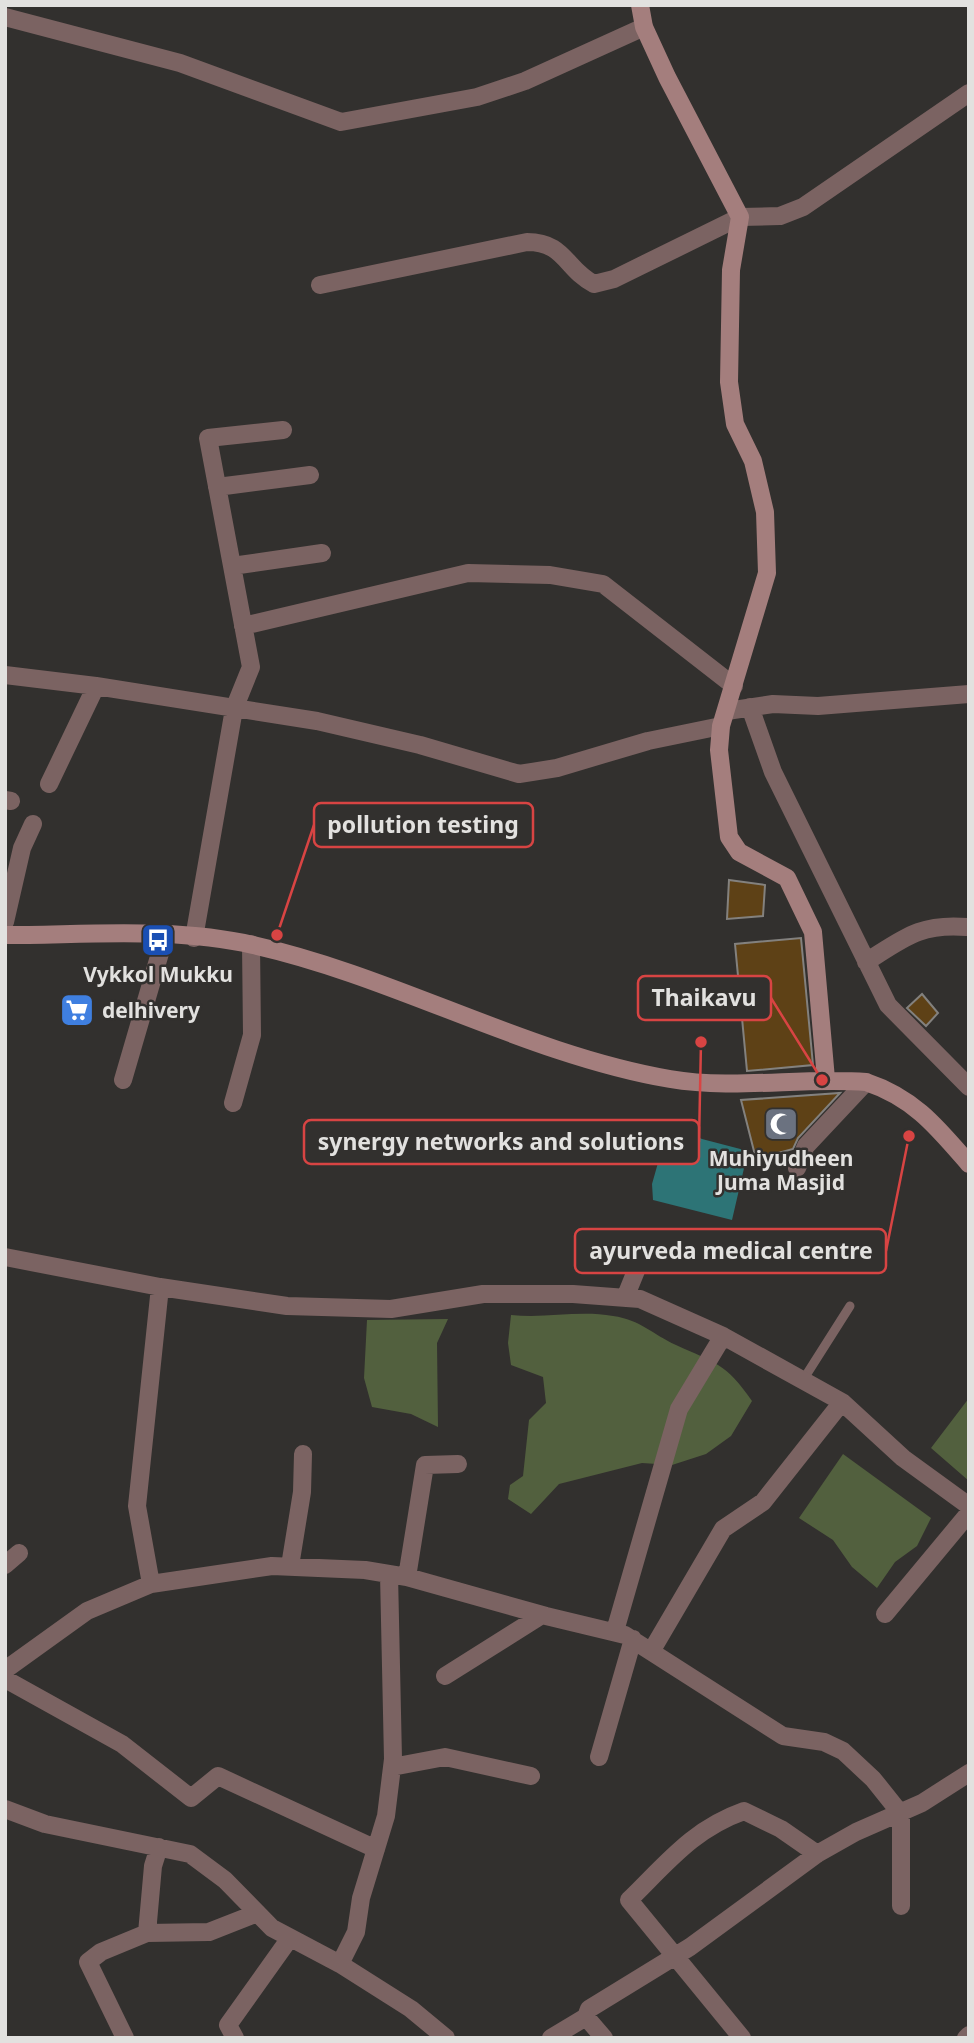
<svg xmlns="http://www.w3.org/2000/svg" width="974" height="2043" font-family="'Noto Sans',sans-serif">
	<rect width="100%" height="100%" fill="#32302e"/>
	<!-- green -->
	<path fill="#52603e" d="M511,1315C545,1319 578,1310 613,1316C641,1320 652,1334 676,1345C715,1363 726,1363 752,1401L731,1436L706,1454L672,1465L642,1463L559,1484L531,1514L508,1499L510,1485L523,1476L529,1420L546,1403L543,1377L511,1365L508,1343Z
		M448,1319L437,1343L438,1427L411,1414L372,1407L364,1378L367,1320Z
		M969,1398V1481L931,1448Z
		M843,1454L931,1518L917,1546L895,1562L877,1588L852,1567L833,1540L799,1518Z"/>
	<!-- water -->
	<path fill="#2d7476" d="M669,1124L702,1139L748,1151L732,1220L653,1200L652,1184Z"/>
	<!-- building -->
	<path fill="#5e4116" stroke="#83817e" stroke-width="2" d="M729,880L765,885L763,916L727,919Z
		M801,938L813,1065L747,1071L735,944Z
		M922,994L938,1013L926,1026L907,1008Z
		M840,1093L798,1138L793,1149L756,1159L741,1100Z"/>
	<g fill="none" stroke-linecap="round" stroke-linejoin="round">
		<!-- lane -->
		<path stroke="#7b6362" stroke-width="9" d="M803,1380L850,1306"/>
		<!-- street -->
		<path stroke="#7b6362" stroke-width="18" d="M5,17L180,63L341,122L477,97L525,81L644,27
			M320,285L527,242C565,242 565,269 594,284L614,279L740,217L780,216L803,207L969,93
			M217,487L310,475
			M232,566L322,553
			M243,626L468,573L550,575L603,584L734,686
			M5,675L96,686L317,721L420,745L519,774L557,768L648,741L721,726
			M750,707L773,772L888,1005L969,1087
			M727,711L773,704L818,706L969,694
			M49,784L96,686
			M5,800L11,801
			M5,922L22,848L33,824
			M194,938L234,709L251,667L208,438L283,430
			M866,962C904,938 920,923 967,927
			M123,1080L165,936
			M233,1103L252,1035L251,944
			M797,1168L806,1146L866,1082
			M5,1257L160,1287L287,1306L391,1309L483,1294H573L640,1299L723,1336L842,1402L903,1458L969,1506
			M625,1298L646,1246
			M5,1565L19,1553
			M290,1566L302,1492L303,1454
			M407,1577L425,1465L458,1464
			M151,1584L137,1506L160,1287
			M885,1614L969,1513
			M615,1631L679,1409L723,1336
			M652,1650L723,1529L763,1502L842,1402
			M5,1670L87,1611L151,1584L272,1566L365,1570L407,1577L546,1616L625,1635L783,1736L824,1742L843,1751L873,1779L901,1814V1906
			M445,1676L542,1615
			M5,1679L122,1744L191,1798L218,1776L376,1849
			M599,1757L633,1639
			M392,1767L445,1757L531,1776
			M5,1809L45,1824L190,1854L225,1880L272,1928L340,1964L411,2009L446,2038
			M147,1933L209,1932L255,1914
			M340,1964L356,1932L361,1898L386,1816L393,1759L389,1574
			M586,2017L604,2038
			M125,2038L88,1962L101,1952L147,1933L153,1866L159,1847
			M235,2038L228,2025L290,1938
			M551,2038L586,2017L589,2009L690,1947L817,1854L856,1832L922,1803L969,1773
			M742,2038L629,1900C667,1863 693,1829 744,1811L781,1829L817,1854
			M966,2038L969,2035"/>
		<!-- secondary -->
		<path stroke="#a47e7d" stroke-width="18" d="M640,5L644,27L667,77L740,217L731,270L729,382L735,424L753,461L765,512L767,573L721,726L719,750L729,837L739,852L787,878L813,932L826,1079
			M5,935C85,935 175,927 253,945C396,977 526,1054 670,1079C734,1090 802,1077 866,1082C914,1098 937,1127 969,1164"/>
	</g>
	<!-- icons -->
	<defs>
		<g id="bus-square" transform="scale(1.75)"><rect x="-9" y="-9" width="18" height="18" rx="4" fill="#1a4fb4" stroke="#32302e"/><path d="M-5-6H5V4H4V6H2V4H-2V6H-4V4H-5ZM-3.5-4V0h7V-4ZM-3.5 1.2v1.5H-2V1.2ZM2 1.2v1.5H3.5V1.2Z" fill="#fff"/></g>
		<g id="supermarket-square" transform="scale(1.75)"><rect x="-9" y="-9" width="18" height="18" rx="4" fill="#3f7fe0" stroke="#32302e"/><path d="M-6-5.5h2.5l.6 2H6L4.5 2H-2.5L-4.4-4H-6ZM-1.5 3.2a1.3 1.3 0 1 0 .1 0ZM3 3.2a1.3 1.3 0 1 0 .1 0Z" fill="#fff"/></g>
		<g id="mosque-square" transform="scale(1.75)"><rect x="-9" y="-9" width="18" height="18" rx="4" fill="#6b7280" stroke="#32302e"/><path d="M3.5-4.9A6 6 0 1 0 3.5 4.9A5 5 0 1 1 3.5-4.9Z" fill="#fff"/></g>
	</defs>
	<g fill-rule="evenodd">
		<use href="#bus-square" x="158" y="940"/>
		<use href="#supermarket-square" x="77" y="1010"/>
		<use href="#mosque-square" x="781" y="1124"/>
	</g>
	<g text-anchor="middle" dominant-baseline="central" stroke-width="5" stroke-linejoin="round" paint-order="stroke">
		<!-- poi labels -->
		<g font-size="21" font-weight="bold" fill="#e2e1df" stroke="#32302e">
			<text x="158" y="974">Vykkol Mukku</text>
			<text x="102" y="1010" text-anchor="start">delhivery</text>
			<text x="781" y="1158">Muhiyudheen<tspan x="781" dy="24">Juma Masjid</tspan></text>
		</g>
	</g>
	<!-- callouts -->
	<path fill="none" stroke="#d84443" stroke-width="2.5" d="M277 935L314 825M822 1080L771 998M701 1042L699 1142M909 1136L886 1251"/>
	<g fill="#d84443" stroke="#32302e" stroke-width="2.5">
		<circle cx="277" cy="935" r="7"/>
		<circle cx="822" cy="1080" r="7"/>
		<circle cx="701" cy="1042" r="7"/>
		<circle cx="909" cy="1136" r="7"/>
	</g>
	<g fill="#32302e" stroke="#d84443" stroke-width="2.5">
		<rect x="314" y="803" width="219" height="44" rx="7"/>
		<rect x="638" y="976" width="133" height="44" rx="7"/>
		<rect x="304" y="1120" width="395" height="44" rx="7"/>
		<rect x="575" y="1229" width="311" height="44" rx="7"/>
	</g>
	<g font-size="23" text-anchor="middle" font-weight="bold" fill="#e2e1df">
		<text x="423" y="833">pollution testing</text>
		<text x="704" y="1006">Thaikavu</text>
		<text x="501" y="1150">synergy networks and solutions</text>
		<text x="731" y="1259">ayurveda medical centre</text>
	</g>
	<!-- border -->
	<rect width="974" height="2043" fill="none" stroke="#e2e1df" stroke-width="14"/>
</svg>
